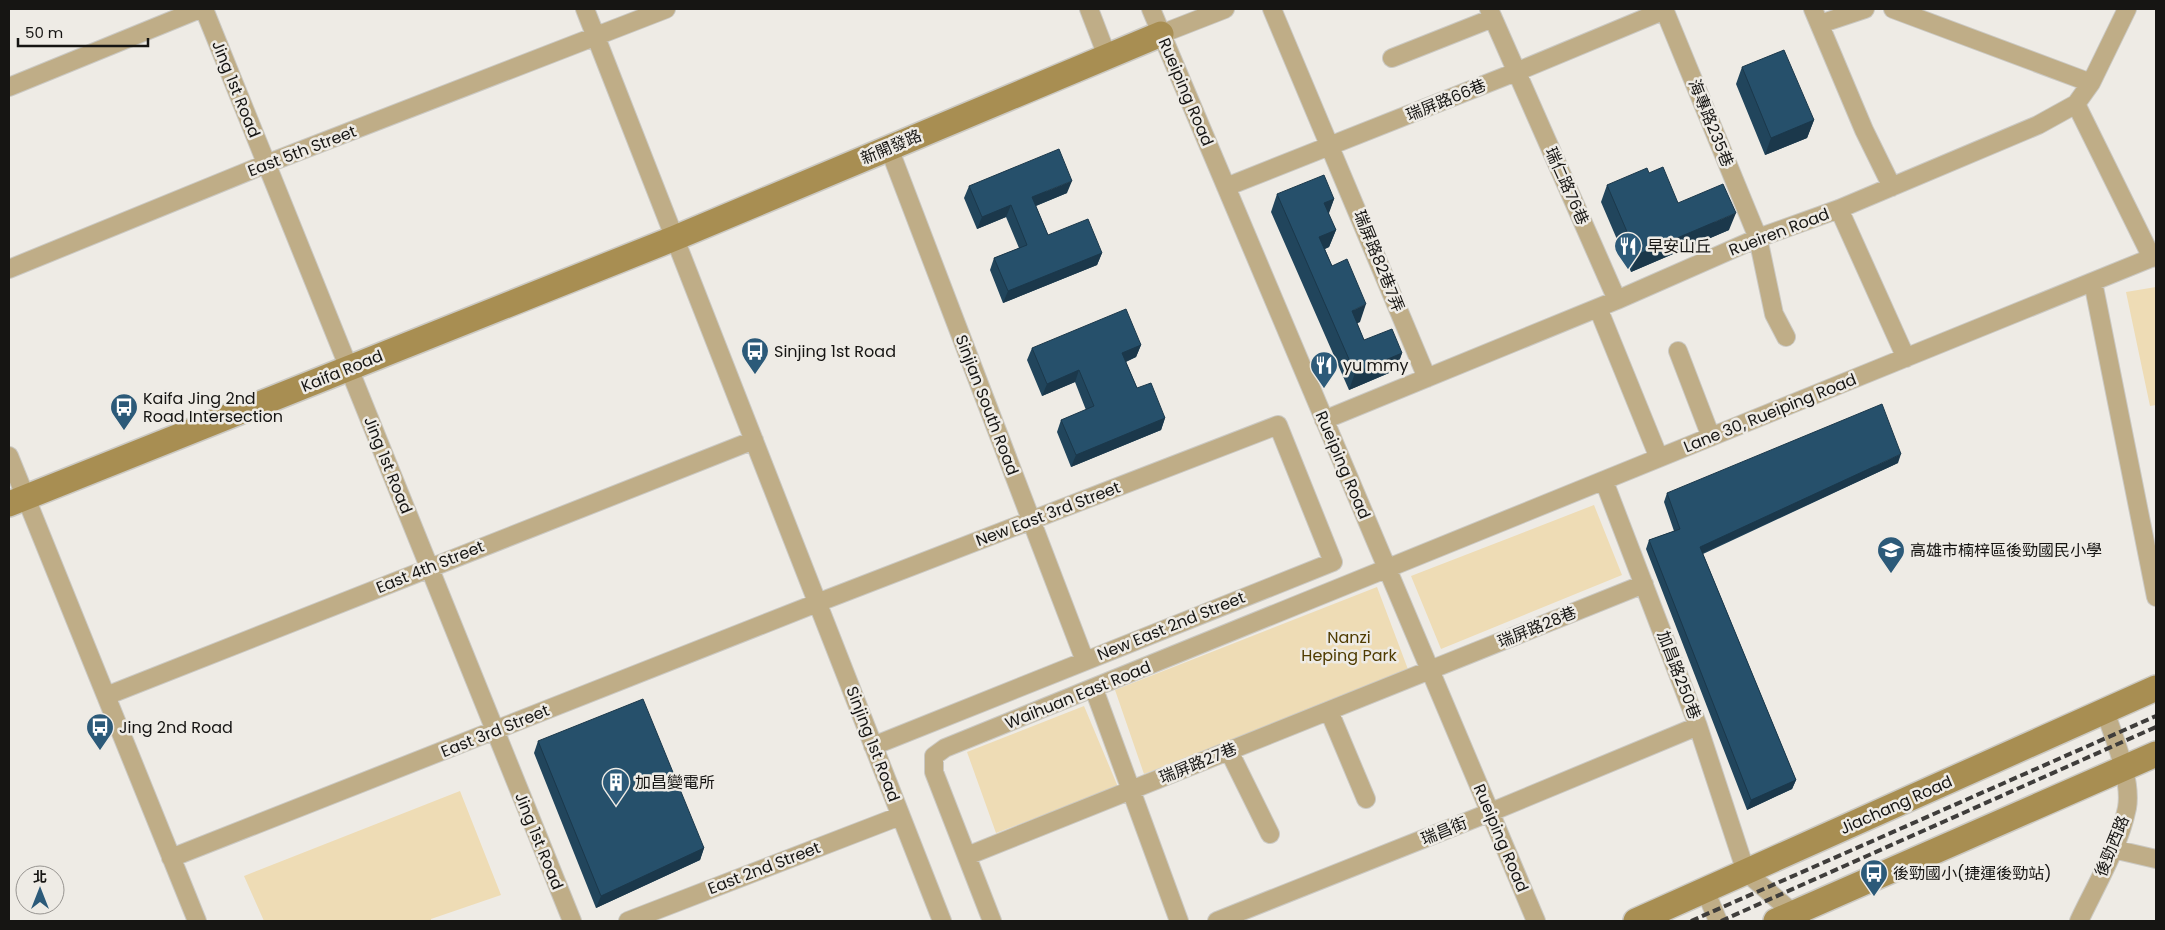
<svg xmlns="http://www.w3.org/2000/svg" width="2165" height="930" font-family="Poppins,'Noto Sans TC',sans-serif">
	<rect width="100%" height="100%" fill="#eeebe5"/>
	<!-- green -->
	<path fill="#eedcb5" d="M2156,287V405L2150,406L2126,292Z
		M1594,505L1622,575L1441,649L1411,576Z
		M1377,587L1409,672L1144,774L1115,690Z
		M1084,706L1118,787L996,833L967,752Z
		M460,791L501,895L431,919V921H264L244,876Z"/>
	<g fill="none" stroke-linecap="round" stroke-linejoin="round">
		<!-- street casing -->
		<g stroke="#cbc9c3" stroke-width="20">
			<path id="street" d="M204,9L572,921
				M585,9L942,921
				M1089,9L1107,56
				M1151,9L1536,921
				M1272,9L1427,378
				M1489,9L1617,300
				M1664,9L1758,238L1774,314L1786,337
				M1813,9L1864,130L1892,187
				M1893,9L2091,83
				M1820,24L1865,9
				M1161,34L1225,9
				M1392,58L1493,18
				M9,87L200,9
				M2076,104L2152,258
				M889,148L1085,661
				M1226,187L1516,72L1665,10
				M1839,209L1906,358
				M9,269L266,164L666,9
				M2093,282L2156,597
				M1598,308L1659,458
				M1678,351L1711,437
				M1324,420L1617,300L1758,238L1839,209L2038,125L2076,104L2091,83L2127,9
				M9,456L197,921
				M1604,481L1698,726L1746,872L1801,920
				M1094,689L1179,921
				M106,696L754,440
				M1329,711L1366,799
				M1229,751L1270,834
				M2113,849L2156,859
				M967,856L1644,584
				M171,858L817,603L1278,425L1333,562L873,746
				M1705,890L1718,921
				M628,921L900,816
				M992,921L934,772V756L945,748L2156,256
				M1217,921L1491,812L1698,726
				M2079,921C2096,885 2119,847 2127,808C2132,780 2114,738 2105,711"/>
		</g>
		<!-- secondary casing -->
		<g stroke="#cbc9c3" stroke-width="28">
			<path id="secondary" d="M9,504L675,238L1161,34
				M1636,921L2156,688
				M1776,921L2156,754"/>
		</g>
		<!-- street -->
		<use href="#street" stroke="#bfad87" stroke-width="18"/>
		<!-- secondary -->
		<use href="#secondary" stroke="#a88e52" stroke-width="25"/>
		<!-- rail -->
		<path stroke="#3f3d3b" stroke-width="4" stroke-dasharray="8 4" stroke-linecap="butt" d="M1691,921L2156,716
			M1721,921L2156,727"/>
	</g>
	<!-- wall -->
	<path fill="#21455c" d="M1742,67L1814,120L1807,138L1765,155L1736,84Z
		M1649,173L1678,203L1729,230L1631,272L1601,202L1607,185Z
		M969,186L1067,193L1036,206L1048,235L1102,253L1097,265L1003,303L990,270L994,258L1019,248L1006,217L977,229L964,198Z
		M1277,194L1334,199L1328,214L1336,230L1329,247L1325,249L1332,266L1360,322L1357,323L1364,340L1402,353L1396,370L1349,390L1271,212Z
		M1141,345L1136,357L1126,362L1137,388L1165,418L1161,430L1071,467L1057,432L1061,420L1086,410L1075,382L1042,396L1027,360L1032,348Z
		M1898,463L1703,554L1796,780L1792,789L1747,810L1646,549L1649,540L1674,531L1664,502L1667,493Z
		M538,741L704,848L700,860L596,908L534,753Z"/>
	<!-- shaded-wall -->
	<path fill="#1b384b" d="M1814,120L1807,138L1765,155L1771,138Z
		M1072,181L1067,193L1028,209L1032,197Z
		M1334,199L1328,216L1324,203Z
		M1011,205L1006,217L977,229L982,217Z
		M1736,213L1729,230L1631,272L1637,255Z
		M1336,230L1329,247L1313,254L1319,237Z
		M1102,253L1097,265L1003,303L1008,291Z
		M1366,304L1360,322L1345,328L1352,311Z
		M1141,345L1136,357L1118,365L1122,353Z
		M1402,353L1396,370L1349,390L1355,373Z
		M1079,370L1075,382L1042,396L1047,384Z
		M1165,418L1161,430L1071,467L1076,455Z
		M1901,454L1898,463L1696,556L1700,547Z
		M1796,780L1792,789L1747,810L1751,800Z
		M704,848L700,860L596,908L601,896Z"/>
	<!-- building -->
	<path fill="#26506b" stroke="#1b384b" d="M1784,50L1814,120L1771,138L1742,67Z
		M1059,149L1072,181L1032,197L1048,235L1088,219L1102,253L1008,291L994,258L1027,245L1011,205L982,217L969,186Z
		M1663,167L1678,203L1723,184L1736,213L1637,255L1607,185L1647,168L1649,173Z
		M1324,175L1334,199L1324,203L1336,230L1319,237L1332,266L1347,259L1366,304L1352,311L1364,340L1392,329L1402,353L1355,373L1277,194Z
		M1126,309L1141,345L1122,353L1137,388L1151,383L1165,418L1076,455L1061,420L1094,406L1079,370L1047,384L1032,348Z
		M1882,404L1901,454L1700,547L1796,780L1751,800L1649,540L1680,529L1667,493Z
		M643,699L704,848L601,896L538,741Z"/>
	<!-- icons -->
	<defs>
		<g id="restaurant-pin" transform="scale(1.4375)"><path d="M0 17L-7.5 6A9.5 9.5 0 1 1 7.5 6Z" fill="#2c5a79" stroke="#eeebe5"/><path d="M-5-6h1v4h1v-4h1v4h1v-4h1v5L-1.5 .5V6h-2V.5L-5-1ZM5-6V6H3V1.5H1.5Q1.5-4 5-6Z" fill="#fff"/></g>
		<g id="bus-pin" transform="scale(1.4375)"><path d="M0 17L-7.5 6A9.5 9.5 0 1 1 7.5 6Z" fill="#2c5a79" stroke="#eeebe5"/><path d="M-5-6H5V4H4V6H2V4H-2V6H-4V4H-5ZM-3.5-4V0h7V-4ZM-3.5 1.2v1.5H-2V1.2ZM2 1.2v1.5H3.5V1.2Z" fill="#fff"/></g>
		<g id="school-pin" transform="scale(1.4375)"><path d="M0 17L-7.5 6A9.5 9.5 0 1 1 7.5 6Z" fill="#2c5a79" stroke="#eeebe5"/><path d="M0-5L7-2L0 1L-7-2ZM-4 1L0 2.5L4 1V4Q0 6-4 4Z" fill="#fff"/></g>
		<g id="building-pin" transform="scale(1.4375)"><path d="M0 17L-7.5 6A9.5 9.5 0 1 1 7.5 6Z" fill="#2c5a79" stroke="#eeebe5"/><path d="M-4-6H4V6H1V3H-1V6H-4ZM-2.5-4.3h1.7v1.8h-1.7ZM.8-4.3h1.7v1.8H.8ZM-2.5-1h1.7V.8h-1.7ZM.8-1h1.7V.8H.8Z" fill="#fff"/></g>
	</defs>
	<g fill-rule="evenodd">
		<use href="#restaurant-pin" x="1628" y="246"/>
		<use href="#bus-pin" x="755" y="351"/>
		<use href="#restaurant-pin" x="1324" y="365"/>
		<use href="#bus-pin" x="124" y="407"/>
		<use href="#school-pin" x="1891" y="550"/>
		<use href="#bus-pin" x="100" y="727"/>
		<use href="#building-pin" x="616" y="782"/>
		<use href="#bus-pin" x="1874" y="873"/>
	</g>
	<g text-anchor="middle" dominant-baseline="central" stroke-width="5" stroke-linejoin="round" paint-order="stroke">
		<!-- street labels -->
		<g font-size="16" fill="#161513" stroke="#eeebe5">
			<text transform="translate(236 89) rotate(68)">Jing 1st Road</text>
			<text transform="translate(1186 92) rotate(67)">Rueiping Road</text>
			<text transform="translate(1446 100) rotate(-22)">瑞屏路66巷</text>
			<text transform="translate(1711 123) rotate(68)">海專路235巷</text>
			<text transform="translate(891 147) rotate(-23)">新開發路</text>
			<text transform="translate(302 151) rotate(-21)">East 5th Street</text>
			<text transform="translate(1567 186) rotate(66)">瑞仁路76巷</text>
			<text transform="translate(1779 232) rotate(-21)">Rueiren Road</text>
			<text transform="translate(1379 261) rotate(68)">瑞屏路82巷7弄</text>
			<text transform="translate(342 371) rotate(-22)">Kaifa Road</text>
			<text transform="translate(987 405) rotate(69)">Sinjian South Road</text>
			<text transform="translate(1770 413) rotate(-22)">Lane 30, Rueiping Road</text>
			<text transform="translate(388 465) rotate(68)">Jing 1st Road</text>
			<text transform="translate(1343 465) rotate(67)">Rueiping Road</text>
			<text transform="translate(1048 514) rotate(-21)">New East 3rd Street</text>
			<text transform="translate(430 567) rotate(-22)">East 4th Street</text>
			<text transform="translate(1171 626) rotate(-22)">New East 2nd Street</text>
			<text transform="translate(1537 627) rotate(-22)">瑞屏路28巷</text>
			<text transform="translate(1679 675) rotate(69)">加昌路250巷</text>
			<text transform="translate(1078 695) rotate(-22)">Waihuan East Road</text>
			<text transform="translate(495 731) rotate(-22)">East 3rd Street</text>
			<text transform="translate(873 744) rotate(69)">Sinjing 1st Road</text>
			<text transform="translate(1198 763) rotate(-22)">瑞屏路27巷</text>
			<text transform="translate(1896 805) rotate(-24)">Jiachang Road</text>
			<text transform="translate(1444 831) rotate(-22)">瑞昌街</text>
			<text transform="translate(1501 838) rotate(67)">Rueiping Road</text>
			<text transform="translate(539 841) rotate(68)">Jing 1st Road</text>
			<text transform="translate(2112 846) rotate(-68)">後勁西路</text>
			<text transform="translate(764 868) rotate(-21)">East 2nd Street</text>
		</g>
		<!-- poi labels -->
		<g font-size="16" fill="#161513" stroke="#eeebe5" text-anchor="start">
			<text x="1647" y="246">早安山丘</text>
			<text x="774" y="351">Sinjing 1st Road</text>
			<text x="1343" y="365">yu mmy</text>
			<text x="143" y="398">Kaifa Jing 2nd<tspan x="143" dy="18">Road Intersection</tspan></text>
			<text x="1910" y="550">高雄市楠梓區後勁國民小學</text>
			<text x="119" y="727">Jing 2nd Road</text>
			<text x="635" y="782">加昌變電所</text>
			<text x="1893" y="873">後勁國小(捷運後勁站)</text>
		</g>
		<!-- park labels -->
		<g font-size="16" fill="#4f3b00" stroke="#eeebe5">
			<text x="1349" y="637">Nanzi<tspan x="1349" dy="18">Heping Park</tspan></text>
		</g>
	</g>
	<!-- border -->
	<rect width="2165" height="930" fill="none" stroke="#161513" stroke-width="20"/>
	<!-- north arrow -->
	<g transform="translate(40 890)"><circle r="24" fill="#eeebe5" stroke="#989591"/>
	<path d="M0-4L9 19L0 12L-9 19Z" fill="#2c5a79"/>
	<text y="-8" font-size="14" font-weight="bold" text-anchor="middle" fill="#161513">北</text>
	</g>
	<!-- scale -->
	<path d="M18 38v8h130v-8" fill="none" stroke="#161513" stroke-width="2.5"/>
	<text x="25" y="38" font-size="15" fill="#161513" stroke="#eeebe5" stroke-width="4" paint-order="stroke">50 m</text>
</svg>
